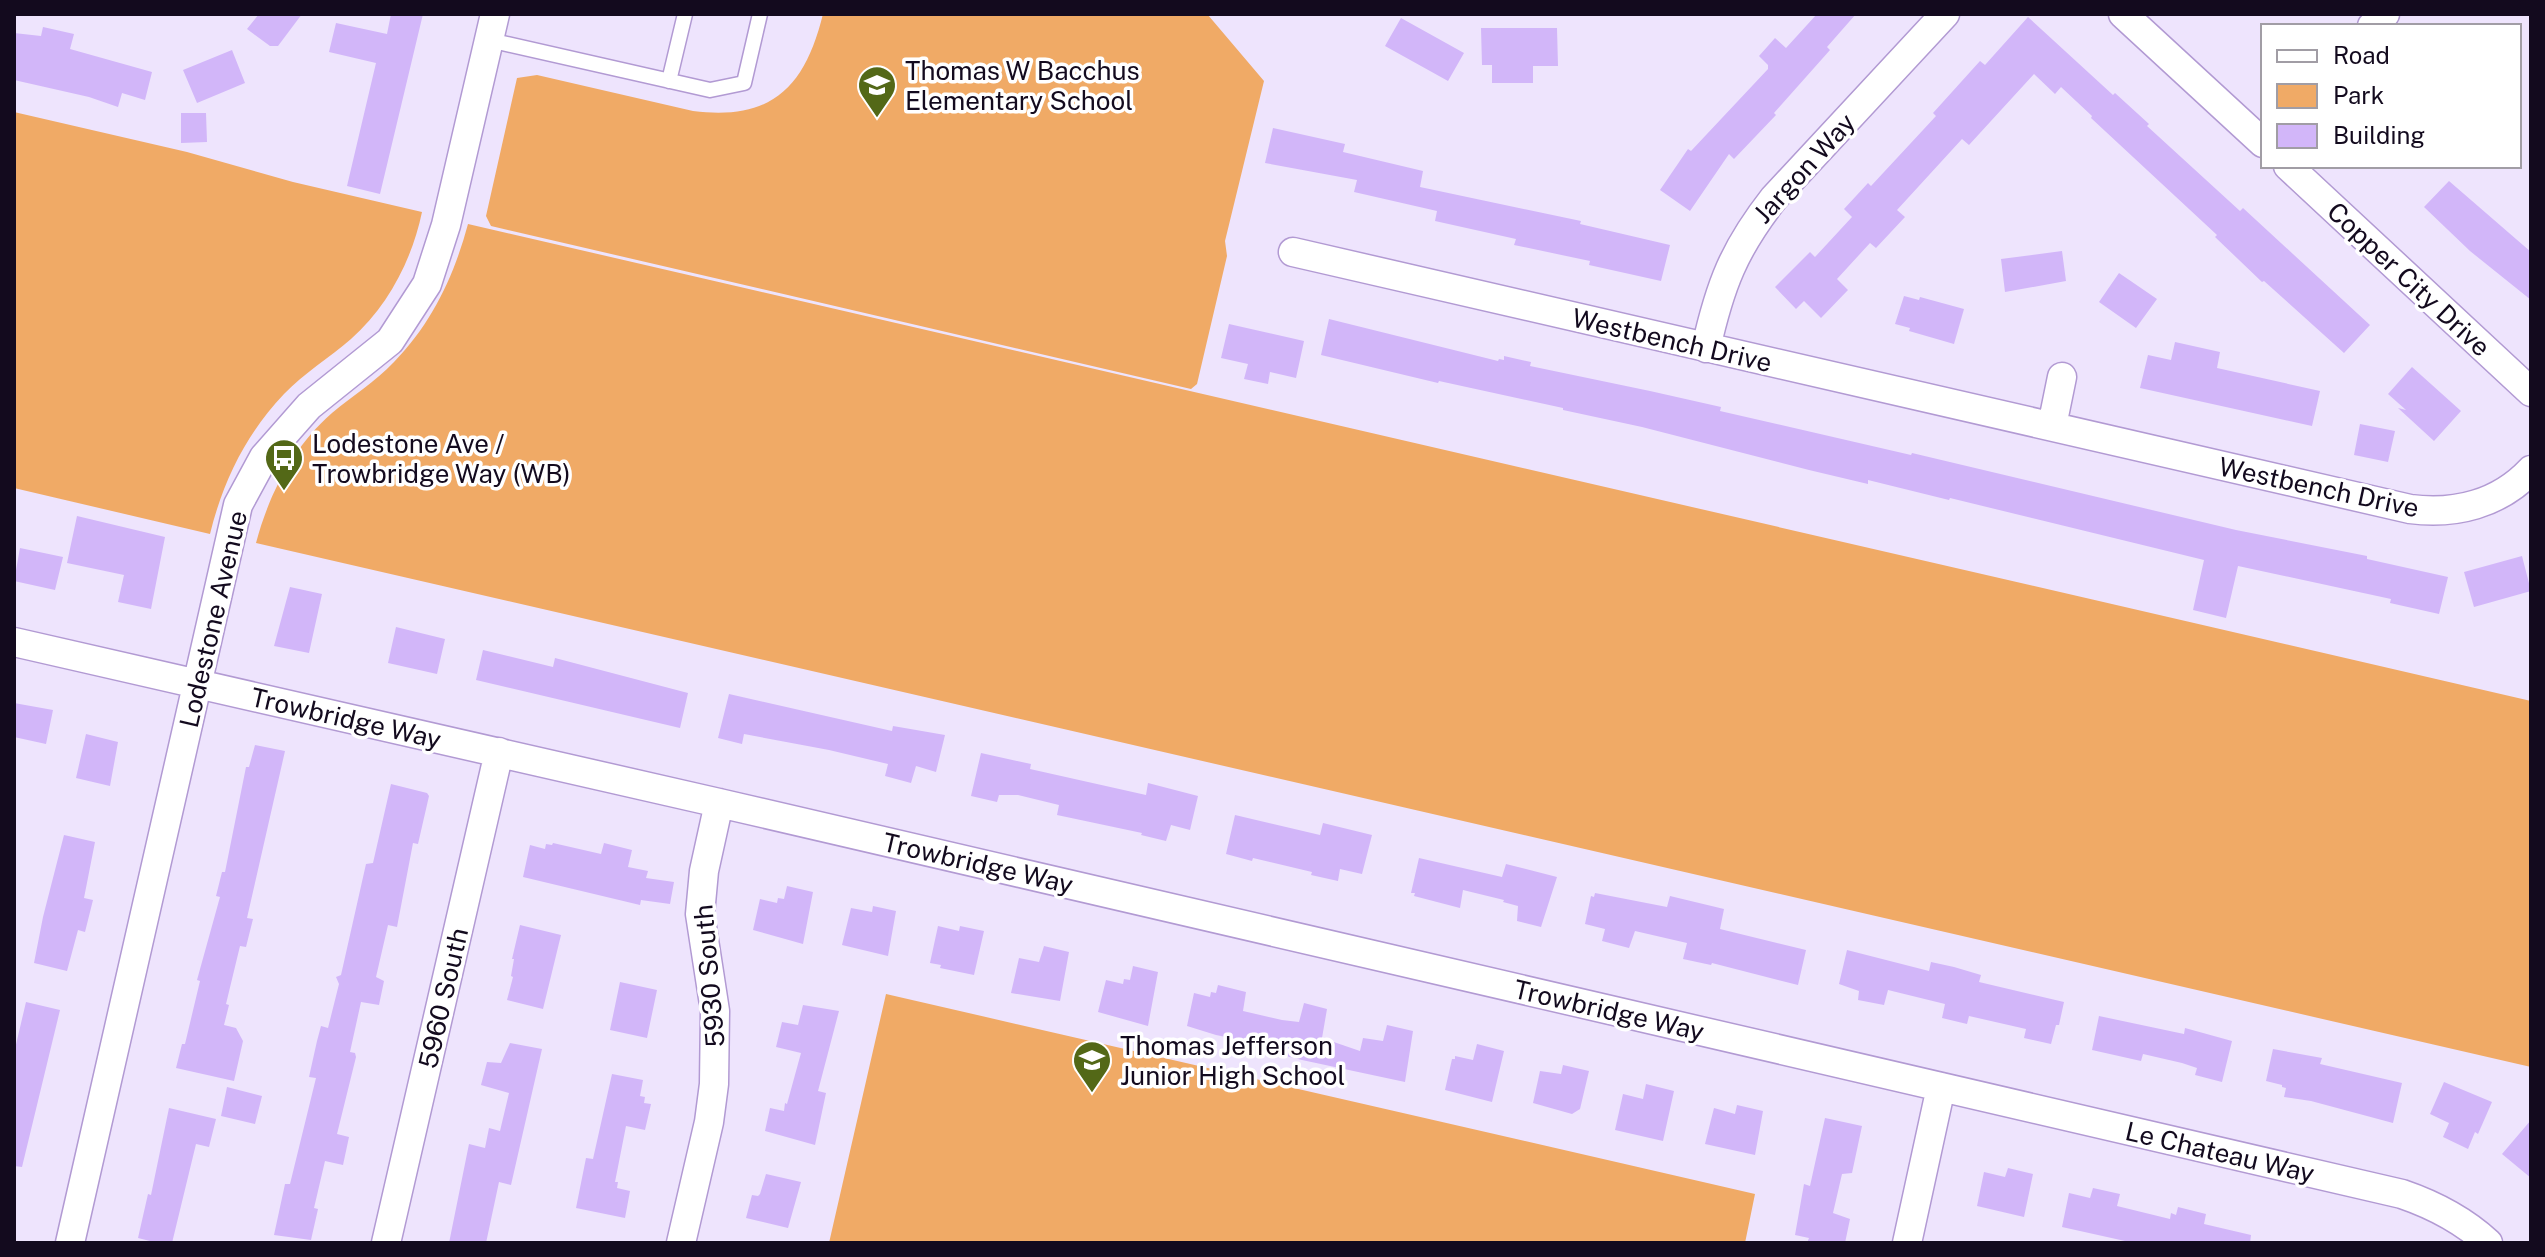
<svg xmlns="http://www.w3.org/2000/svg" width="2545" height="1257" font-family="'Public Sans',sans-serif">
	<rect width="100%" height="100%" fill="#eee4fd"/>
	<!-- green -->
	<path fill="#f0aa66" d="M823,14L1208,15L1264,81L1225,241L1227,256L1197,384L1191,389L491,226L486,216L517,78L537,75L693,111C772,121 805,87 823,14Z
		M14,112L187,152L293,182L422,212C412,260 388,306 351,339C329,358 304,373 284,394C246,434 223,481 210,534L14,488Z
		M468,224L2531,701V1067L256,543C269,494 293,447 332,413C352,396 375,382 394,362C432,323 454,276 468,224Z
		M886,994L1755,1194L1745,1243H829Z"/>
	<!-- building -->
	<path fill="#d2b6f9" d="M259,14H302L278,46H270L247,29Z
		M391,14H423L380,194L347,186L376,63L329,52L336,23L387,34Z
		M1817,14H1856L1827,47L1830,50L1774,113L1776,115L1734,159L1729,154L1690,211L1660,190L1688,149L1691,151L1768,69V65L1759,56L1775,38L1786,48Z
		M2028,17L2113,95L2115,93L2149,124L2147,126L2240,211L2243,208L2370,325L2344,353L2264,281L2262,282L2215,237L2217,235L2091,118L2092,116L2061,87L2055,94L2034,74L1969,145L1962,139L1897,210L1905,217L1876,248L1870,243L1837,279L1848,290L1821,318L1804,301L1796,309L1775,287L1810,252L1815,257L1852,217L1844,209L1868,183L1871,186L1936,116L1933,113L1980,61L1985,65Z
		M1401,18L1464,53L1448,81L1385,46Z
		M43,27L74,34L70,49L152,72L145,100L122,93L118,107L89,97L14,80V33L41,36Z
		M1481,28H1557L1558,66H1533V83H1492V65H1482Z
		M232,50L245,83L197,103L183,70Z
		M181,113H206L207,142L181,143Z
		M1273,128L1345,144L1343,152L1423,171L1420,187L1581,221L1580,224L1670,245L1661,281L1589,265L1590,261L1514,245L1516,239L1435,221L1437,211L1354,192L1357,180L1265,163Z
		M2449,181L2531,252V300L2470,251L2424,207Z
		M2062,251L2066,281L2005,292L2001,259Z
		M2119,273L2157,299L2136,328L2099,302Z
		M1904,296L1919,300L1920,297L1964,309L1954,344L1909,331L1910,328L1895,324Z
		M1329,319L1498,361L1499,359L1504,360V356L1531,362L1530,366L1650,391L1721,407L1720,411L1911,455L1912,453L2236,530L2367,556V559L2448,577L2439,614L2390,603L2391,599L2238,566L2226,618L2193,610L2204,560L1950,498L1949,500L1868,480V484L1809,470L1642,427L1563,410V408L1439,381L1438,383L1321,355Z
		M1229,324L1304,341L1296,378L1270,372L1268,384L1244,379L1248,364L1221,358Z
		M2175,342L2220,352L2217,368L2320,391L2312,426L2140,388L2148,355L2171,360Z
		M2412,367L2461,411L2434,441L2398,408L2406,410L2388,394Z
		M2360,424L2395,431L2388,462L2354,455Z
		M77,516L165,537L151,609L118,602L124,575L67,563Z
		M20,548L63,557L55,590L14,581Z
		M2522,556L2531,591L2474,607L2464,572Z
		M290,587L322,594L309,653L274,646Z
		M396,627L445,639L437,674L388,663Z
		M483,650L553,667L555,658L688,693L680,728L476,680Z
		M729,694L892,731L893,726L945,735L936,772L916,766L911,783L885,776L888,764L829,750L744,734L742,744L718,738Z
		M14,703L53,710L46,744L14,737Z
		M86,734L118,742L110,786L76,778Z
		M255,745L285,751L247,918L253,919L246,947L240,946L226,1004L229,1005L224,1025L236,1028L243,1041L234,1081L176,1068L182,1044H185L200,981L197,980L220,897L216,896L222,872H225L246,767H249Z
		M981,753L1031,764L1030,769L1146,795L1148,783L1198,796L1190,830L1171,825L1166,841L1141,835L1142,833L1057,815L1059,805L1018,795H999L997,802L971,796Z
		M391,784L427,793L429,796L418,844L413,843L397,927L388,925L376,977L384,981L379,1005L361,1002L350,1052L355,1053L356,1057L337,1134L349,1137L343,1165L325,1161L314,1208L318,1209L311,1240L274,1235L285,1184H290L316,1078L309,1077L317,1041L321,1026L328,1028L339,984L336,977L341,975L366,864L373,863Z
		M1235,815L1320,835L1323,823L1372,835L1362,874L1340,869L1338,881L1311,875L1312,872L1253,858L1252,861L1226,854Z
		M64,835L95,842L84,898L93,900L85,932L78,930L67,971L34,963L43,917Z
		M553,843L601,854L604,843L632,850L628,867L648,871L646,878L674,882L670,904L641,900L640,905L523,877L530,845L545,849L546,844L552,845Z
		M1419,858L1502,877L1506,864L1557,877L1541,927L1517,921L1518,906L1503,902L1504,900L1463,890L1460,908L1414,896L1415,893H1411Z
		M787,886L813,892L803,944L753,930L760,899L777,903L778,898L784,899Z
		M1595,893L1667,907L1670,896L1724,909L1720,929L1806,950L1798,985L1712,963L1711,965L1683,959L1687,943L1635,931L1629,948L1602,941L1605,929L1585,924L1591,896L1594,897Z
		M873,906L896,911L888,956L842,945L851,908L872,912Z
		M520,925L561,935L543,1009L507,1000L513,977L511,976L514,959H512Z
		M938,926L959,931L960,926L984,931L974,975L940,968L941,965L930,963Z
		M1044,946L1069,952L1060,1001L1011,993L1019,958L1039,962Z
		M1847,950L1929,971L1931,962L1954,967L1981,975L1979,982L2064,1002L2059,1025H2056L2051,1044L2024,1038L2026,1029L1969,1016L1967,1024L1942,1018L1945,1004L1888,990L1884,1005L1858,1000L1859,991L1839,984Z
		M1133,966L1158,972L1148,1026L1098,1012L1106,980L1123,984L1124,979L1130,980Z
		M620,982L657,990L647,1038L610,1030Z
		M1218,985L1246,992L1243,1011L1282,1020L1299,1022L1304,1003L1327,1009L1322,1038L1360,1051L1363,1038L1383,1041L1387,1025L1413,1031L1405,1082L1302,1060L1270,1052L1271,1046L1216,1035L1187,1026L1194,993L1210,997L1211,992L1216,993Z
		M26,1002L60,1010L22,1167L14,1166V1053Z
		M803,1005L839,1011L818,1091L826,1093L815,1145L765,1131L770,1108L784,1111L785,1103L787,1104L801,1053L776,1047L782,1022L798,1025Z
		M2099,1016L2184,1034L2185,1028L2232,1041L2222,1082L2195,1075L2197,1068L2182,1063L2143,1054L2141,1061L2092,1050Z
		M510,1043L542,1049L511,1185L499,1182L486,1243H449L469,1144L485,1148L489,1128L500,1131L509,1093L481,1085L487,1062L501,1063Z
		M1477,1044L1504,1051L1492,1102L1445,1090L1452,1059H1455V1056L1473,1060Z
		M2273,1049L2322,1058L2320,1064L2402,1083L2393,1123L2311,1101L2284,1097L2286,1088L2282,1087V1085L2266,1081Z
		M1563,1065L1589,1071L1580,1109L1572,1114L1533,1103L1540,1071L1561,1074Z
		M612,1074L643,1080L640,1096L645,1097L644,1103L651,1104L645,1130L626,1126L615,1182H618L617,1188L630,1191L625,1218L576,1208L586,1158L593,1159Z
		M2444,1082L2492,1102L2478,1134L2475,1132L2468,1149L2443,1137L2449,1123L2430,1114Z
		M1646,1084L1674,1091L1663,1141L1615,1130L1623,1094L1643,1099Z
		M227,1087L262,1096L255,1124L221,1116Z
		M1737,1105L1763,1111L1755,1155L1705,1144L1714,1108L1735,1114Z
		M169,1108L216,1119L209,1147L196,1144L172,1243H158L138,1238L148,1194L151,1195Z
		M1825,1118L1862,1126L1852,1173L1842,1174L1833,1213L1850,1219L1845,1243H1807L1809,1238L1795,1235L1804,1184L1810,1186Z
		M2531,1120V1178L2502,1154Z
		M2008,1168L2033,1174L2024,1217L1977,1206L1984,1172L2005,1177Z
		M766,1174L801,1182L788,1228L746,1218L752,1195L758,1196L760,1194Z
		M2093,1188L2120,1194L2117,1206L2170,1219L2171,1213L2176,1215L2178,1207L2206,1214L2204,1224L2251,1235L2250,1243H2134L2062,1227L2069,1193L2090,1198Z"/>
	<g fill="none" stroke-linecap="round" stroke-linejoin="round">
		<!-- service casing -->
		<g stroke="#b29ad3" stroke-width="17">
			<path id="service" d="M489,40L710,90L744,83L760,14
				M669,81L685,14"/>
		</g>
		<!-- minor casing -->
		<g stroke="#b29ad3" stroke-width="31">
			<path id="minor" d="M2123,14L2263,143
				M2372,26L2385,14
				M2288,166L2531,392
				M1293,252L2410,509C2455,515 2499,504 2531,470
				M1706,348C1720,285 1734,249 1774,198L1945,14
				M2052,426L2062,377
				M14,642L719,803L2402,1194C2434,1205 2462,1219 2488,1243
				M70,1243L238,505L264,457L309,406L390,341L427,284L446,225L495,14
				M386,1243L499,752
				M681,1243L709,1122L714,1084L715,1011L700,914L704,871L719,803
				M1907,1243L1941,1087"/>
		</g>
		<!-- service -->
		<use href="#service" stroke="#fff" stroke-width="14"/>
		<!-- minor -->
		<use href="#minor" stroke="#fff" stroke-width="28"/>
	</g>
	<!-- icons -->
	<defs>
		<g id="school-pin" transform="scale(2)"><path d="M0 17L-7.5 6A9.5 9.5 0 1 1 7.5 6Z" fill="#536817" stroke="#fff"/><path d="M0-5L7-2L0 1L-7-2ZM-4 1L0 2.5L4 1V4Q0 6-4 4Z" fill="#fff"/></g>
		<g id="bus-pin" transform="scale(2)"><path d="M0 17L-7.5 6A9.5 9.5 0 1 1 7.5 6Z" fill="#536817" stroke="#fff"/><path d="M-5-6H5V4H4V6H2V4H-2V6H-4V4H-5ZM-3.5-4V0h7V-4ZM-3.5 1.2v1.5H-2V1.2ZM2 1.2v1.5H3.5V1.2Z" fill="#fff"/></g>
	</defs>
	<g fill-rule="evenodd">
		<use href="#school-pin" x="877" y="85"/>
		<use href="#bus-pin" x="284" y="458"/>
		<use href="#school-pin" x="1092" y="1060"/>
	</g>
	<g text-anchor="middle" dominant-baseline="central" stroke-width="7" stroke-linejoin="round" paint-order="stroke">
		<!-- poi labels -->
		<g font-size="26" fill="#130a1e" stroke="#fff" text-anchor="start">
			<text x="905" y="70">Thomas W Bacchus<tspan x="905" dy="30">Elementary School</tspan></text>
			<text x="312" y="443">Lodestone Ave /<tspan x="312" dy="30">Trowbridge Way (WB)</tspan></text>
			<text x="1120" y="1045">Thomas Jefferson<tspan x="1120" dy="30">Junior High School</tspan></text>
		</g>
		<!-- street labels -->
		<g font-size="26" fill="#130a1e" stroke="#fff">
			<text transform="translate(1804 168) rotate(-48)">Jargon Way</text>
			<text transform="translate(2409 279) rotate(43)">Copper City Drive</text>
			<text transform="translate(1672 340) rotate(13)">Westbench Drive</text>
			<text transform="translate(2319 487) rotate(12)">Westbench Drive</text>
			<text transform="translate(213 619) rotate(-77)">Lodestone Avenue</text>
			<text transform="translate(346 718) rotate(13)">Trowbridge Way</text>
			<text transform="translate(978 863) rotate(13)">Trowbridge Way</text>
			<text transform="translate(709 976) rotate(-95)">5930 South</text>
			<text transform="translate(443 998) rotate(-77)">5960 South</text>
			<text transform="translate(1609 1010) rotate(13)">Trowbridge Way</text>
			<text transform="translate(2220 1152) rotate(13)">Le Chateau Way</text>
		</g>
	</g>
	<!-- border -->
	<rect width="2545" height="1257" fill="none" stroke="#130a1e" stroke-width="32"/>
	<!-- legend -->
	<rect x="2261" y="24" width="260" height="144" fill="#ffffff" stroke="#a19da5" stroke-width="2"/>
	<rect x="2277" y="50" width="40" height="12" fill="#ffffff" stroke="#a19da5" stroke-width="2"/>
	<text x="2333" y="64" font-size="24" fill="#130a1e">Road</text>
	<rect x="2277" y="84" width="40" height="24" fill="#f0aa66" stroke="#a19da5" stroke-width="2"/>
	<text x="2333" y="104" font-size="24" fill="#130a1e">Park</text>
	<rect x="2277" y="124" width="40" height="24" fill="#d2b6f9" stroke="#a19da5" stroke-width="2"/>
	<text x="2333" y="144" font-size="24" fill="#130a1e">Building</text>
</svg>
